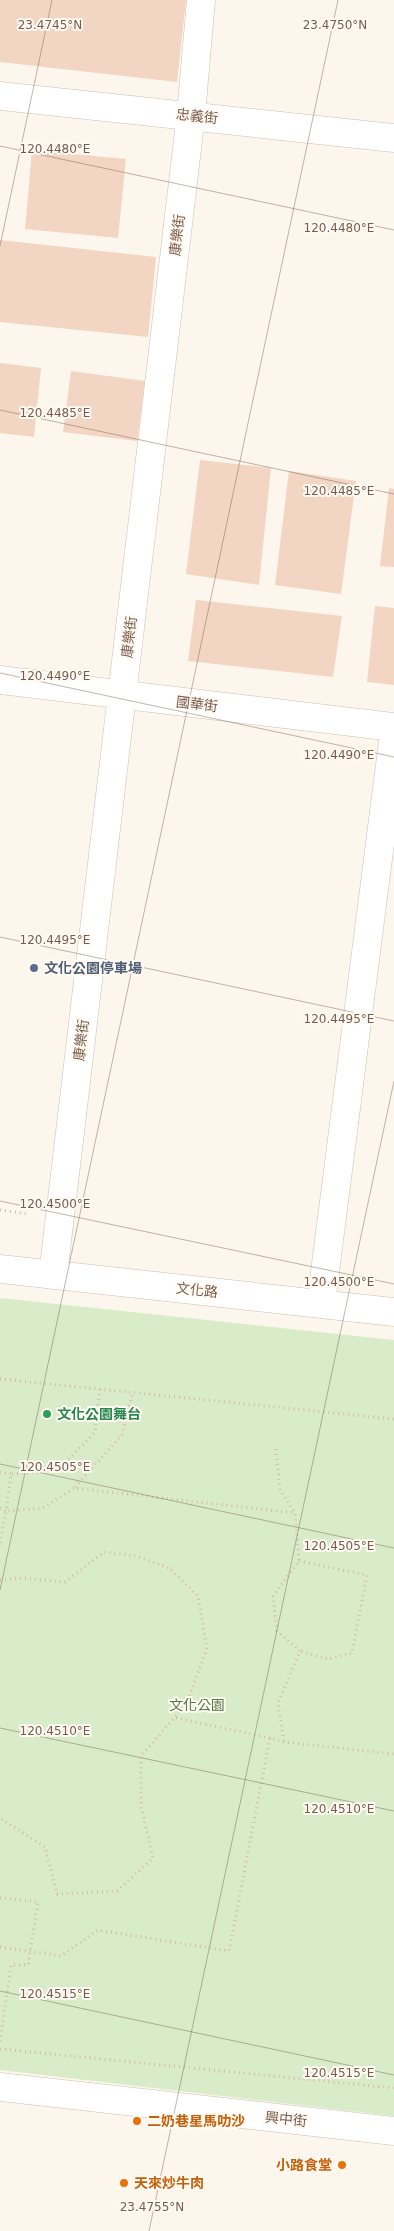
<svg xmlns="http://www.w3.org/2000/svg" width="394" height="2231" font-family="'DejaVu Sans','Noto Sans TC',sans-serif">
	<rect width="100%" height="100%" fill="#fdf6ec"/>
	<!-- green -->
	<path fill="#d8ecc9" d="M0,1298L394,1340V2116L0,2070Z"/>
	<!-- building -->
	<path fill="#f3d5c3" d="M0,0H186L177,82L0,62Z
		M32,150L126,159L118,238L25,229Z
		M0,240L156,257L148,337L0,322Z
		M0,363L41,368L34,437L0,433Z
		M71,371L145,381L137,441L63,432Z
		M200,460L271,468L259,585L186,574Z
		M289,471L356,481L341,594L275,585Z
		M389,488L394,489V567L380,566Z
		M196,600L342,616L333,677L188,661Z
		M375,606L394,608V685L367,682Z"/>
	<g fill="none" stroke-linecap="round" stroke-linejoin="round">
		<!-- street casing -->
		<g stroke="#d1beb0" stroke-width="29">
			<path id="street" d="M0,96L394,138
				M0,680L394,727
				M0,1269L394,1312
				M53,1275L191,115L201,0
				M321,1303L394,734
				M0,2087L394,2131"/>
		</g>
		<!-- path -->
		<path stroke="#d9b8a5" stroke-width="3" stroke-dasharray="1 4" stroke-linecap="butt" d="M0,1210L29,1214
			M0,1379L394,1419
			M276,1449L280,1490L295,1513L299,1561L273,1596L277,1631L300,1651L278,1703L284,1742
			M0,1472L11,1474
			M75,1487L122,1435L133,1392
			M0,1508L6,1511L11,1474L41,1472L65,1463L95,1432L100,1389
			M0,1543L6,1511L43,1508L74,1488L295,1513
			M299,1561L367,1575L352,1653L328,1659L300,1651
			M0,1580L23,1578L65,1582L104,1552L136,1556L169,1568L198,1596L207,1648L187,1703L141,1756V1806L153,1858L117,1891L57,1894L45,1847L0,1818
			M176,1718L270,1738
			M0,1898L38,1902L28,1965H11L0,2042
			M0,1947L61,1956L98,1930L229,1951L270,1738L284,1742L394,1754
			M0,2049L394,2088"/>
		<!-- street -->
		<use href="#street" stroke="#fff" stroke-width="28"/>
	</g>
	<!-- ticks -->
	<path fill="none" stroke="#7a5c4d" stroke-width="1" stroke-opacity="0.45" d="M0,146L394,230M0,246L52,0M0,410L394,494M0,673L394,757M0,937L394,1021M0,1201L394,1284M0,1464L394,1548M0,1590L338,0M0,1728L394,1811M0,1991L394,2075M149,2231L394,1081"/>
	<!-- markers -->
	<circle fill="#5c6f8a" stroke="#fffaf3" stroke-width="2" cx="34" cy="968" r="5"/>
	<circle fill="#2e9e5b" stroke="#fffaf3" stroke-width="2" cx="47" cy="1414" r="5"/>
	<g fill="#e8710a" stroke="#fffaf3" stroke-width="2">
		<circle cx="137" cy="2121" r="5"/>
		<circle cx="342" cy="2165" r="5"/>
		<circle cx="124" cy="2183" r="5"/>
	</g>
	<g text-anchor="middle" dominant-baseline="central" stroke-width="4" stroke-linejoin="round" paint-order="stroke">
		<!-- street labels -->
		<g font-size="14" fill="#7a5c4d" stroke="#fffaf3">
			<text transform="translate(197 116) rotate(6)">忠義街</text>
			<text transform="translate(177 235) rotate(-83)">康樂街</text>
			<text transform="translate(129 637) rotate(-83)">康樂街</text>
			<text transform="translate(197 704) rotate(7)">國華街</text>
			<text transform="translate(81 1040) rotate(-83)">康樂街</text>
			<text transform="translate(197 1290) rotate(6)">文化路</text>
			<text transform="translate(286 2119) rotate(6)">興中街</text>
		</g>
		<!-- service labels -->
		<g font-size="14" font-weight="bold" fill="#4e5e75" stroke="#fffaf3" text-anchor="start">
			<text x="44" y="968">文化公園停車場</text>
		</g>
		<!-- leisure labels -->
		<g font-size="14" font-weight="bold" fill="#27864d" stroke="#fffaf3" text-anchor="start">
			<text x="57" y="1414">文化公園舞台</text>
		</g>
		<!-- park labels -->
		<g font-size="14" fill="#537a41" stroke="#fffaf3">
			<text x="197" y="1705">文化公園</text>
		</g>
		<!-- food labels -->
		<g font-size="14" font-weight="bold" fill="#c56008" stroke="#fffaf3" text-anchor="start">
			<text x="147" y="2121">二奶巷星馬叻沙</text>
			<text x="332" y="2165" text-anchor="end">小路食堂</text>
			<text x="134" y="2183">天來炒牛肉</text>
		</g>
	</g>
	<g font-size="12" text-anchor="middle" fill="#7a5c4d" stroke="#fffaf3" stroke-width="4" stroke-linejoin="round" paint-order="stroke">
		<text x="50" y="29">23.4745°N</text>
		<text x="335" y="29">23.4750°N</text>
		<text x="55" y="153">120.4480°E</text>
		<text x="339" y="232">120.4480°E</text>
		<text x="55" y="417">120.4485°E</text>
		<text x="339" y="495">120.4485°E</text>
		<text x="55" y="680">120.4490°E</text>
		<text x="339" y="759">120.4490°E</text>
		<text x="55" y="944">120.4495°E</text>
		<text x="339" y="1023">120.4495°E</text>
		<text x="55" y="1208">120.4500°E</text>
		<text x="339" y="1286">120.4500°E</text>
		<text x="55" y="1471">120.4505°E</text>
		<text x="339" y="1550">120.4505°E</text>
		<text x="55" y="1735">120.4510°E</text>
		<text x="339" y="1813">120.4510°E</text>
		<text x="55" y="1998">120.4515°E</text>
		<text x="339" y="2077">120.4515°E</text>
		<text x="152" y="2211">23.4755°N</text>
	</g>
</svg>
